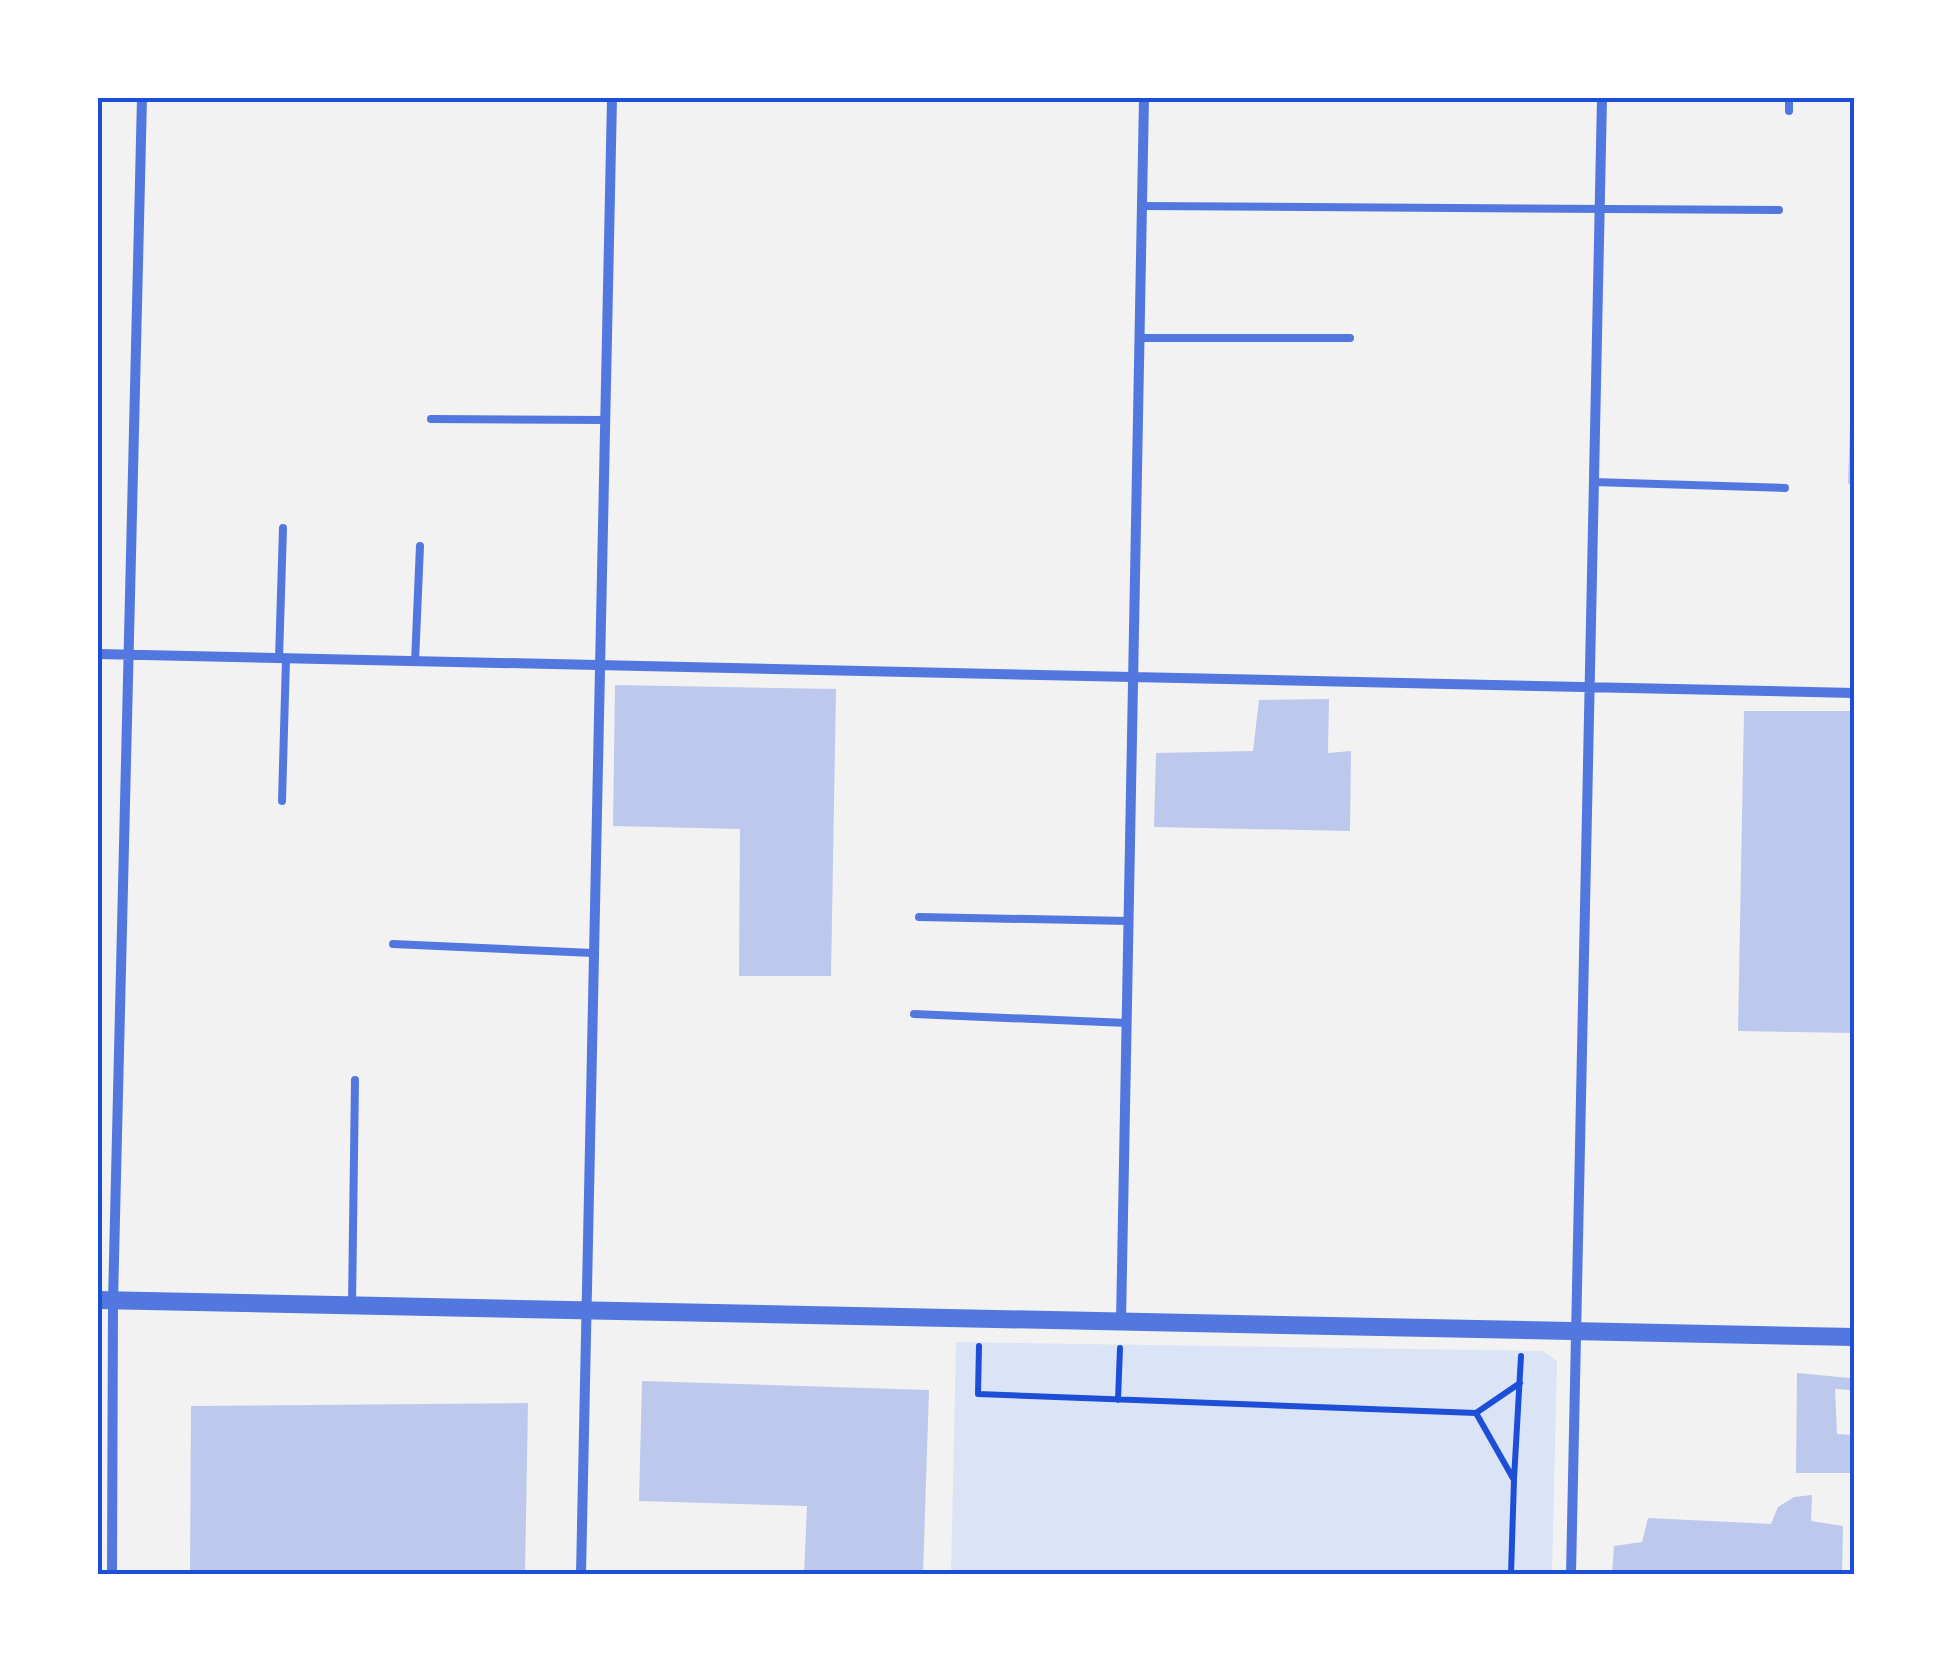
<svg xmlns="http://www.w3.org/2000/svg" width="1952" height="1672" font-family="'Sofia Sans Condensed',sans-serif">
	<rect width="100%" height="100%" fill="#f2f2f2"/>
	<!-- green -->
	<path fill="#dbe4f7" d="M956,1342L1543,1351L1557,1361L1552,1574H951Z"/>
	<!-- building -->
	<path fill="#bdc9ec" d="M1850,425H1854V486L1848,483Z
		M615,685L836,689L831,976H739L740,829L613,826Z
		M1329,699L1328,753L1351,751L1350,831L1154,827L1156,753L1253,751L1259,700Z
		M1744,711H1854V1033L1738,1031Z
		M1797,1373L1850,1378L1851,1390L1835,1389L1837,1434L1854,1435V1473H1796Z
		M642,1381L929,1390L923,1574H804L807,1506L639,1501Z
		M528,1403L525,1574H190L191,1406Z
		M1812,1495L1811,1521L1843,1526L1842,1574H1612L1614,1546L1642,1542L1648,1518L1771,1524L1778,1507L1794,1497Z"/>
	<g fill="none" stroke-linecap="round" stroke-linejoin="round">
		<!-- path -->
		<path stroke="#1d4ed8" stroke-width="6" d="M979,1346L978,1394L1476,1413L1514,1480L1511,1574
			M1118,1400L1120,1348
			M1476,1413L1520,1383
			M1514,1479L1521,1356"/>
		<!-- service -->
		<path stroke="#5277de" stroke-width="8" d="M1789,111V98
			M1141,206L1779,210
			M1140,338H1350
			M431,419L605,420
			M1593,482L1785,488
			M279,659L283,528
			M415,662L420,546
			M282,801L286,659
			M919,917L1129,921
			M393,944L593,953
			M914,1014L1127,1023
			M352,1306L355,1080"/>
		<!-- minor -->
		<path stroke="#5277de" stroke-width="10" d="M98,654L1854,693
			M1121,1322L1144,98
			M112,1574L113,1301L142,98
			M581,1574L612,98
			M1571,1574L1602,98"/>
		<!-- tertiary -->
		<path stroke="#5277de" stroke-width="18" d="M98,1300L1854,1337"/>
	</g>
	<!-- border -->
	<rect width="1952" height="1672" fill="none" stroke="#ffffff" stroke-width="200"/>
	<rect x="100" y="100" width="1752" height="1472" fill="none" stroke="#1d4ed8" stroke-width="4"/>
</svg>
